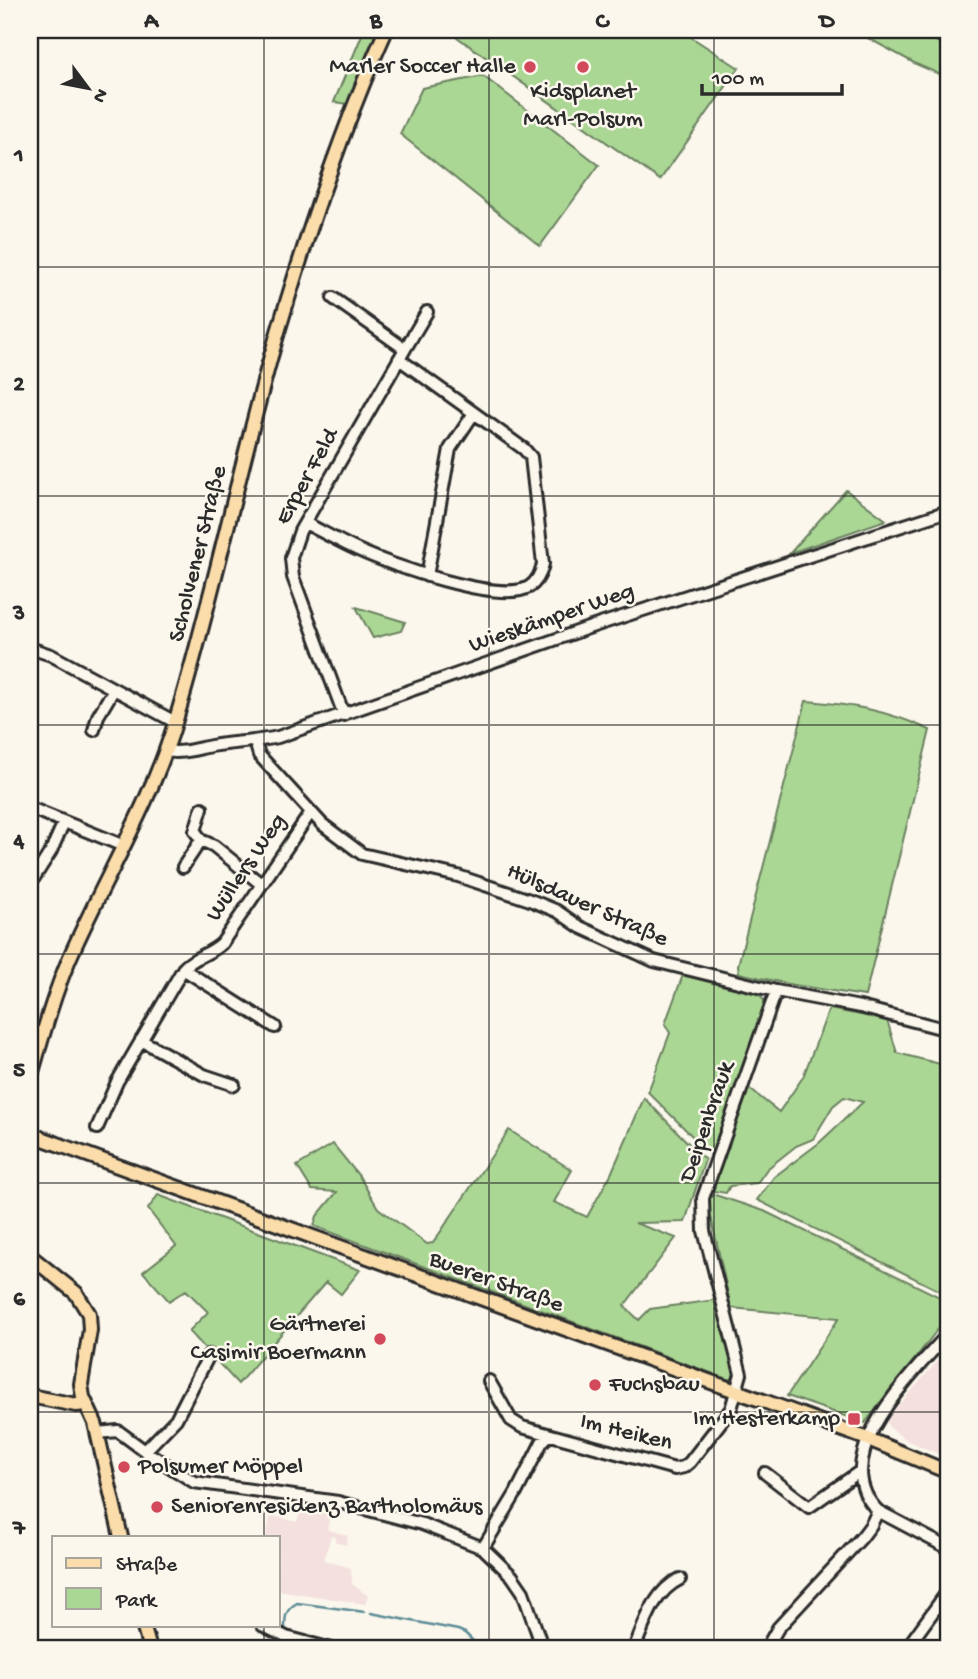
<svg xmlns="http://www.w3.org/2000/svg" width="978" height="1679" font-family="'Gochi Hand',sans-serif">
	<rect width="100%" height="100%" fill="#fbf7ec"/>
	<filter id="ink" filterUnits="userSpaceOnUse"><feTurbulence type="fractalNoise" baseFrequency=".0143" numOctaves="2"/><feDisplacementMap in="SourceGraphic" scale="14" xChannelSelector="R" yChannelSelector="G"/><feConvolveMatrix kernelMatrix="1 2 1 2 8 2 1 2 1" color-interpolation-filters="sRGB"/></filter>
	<g filter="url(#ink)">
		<!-- built -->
		<path fill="#f4e0de" d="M948,1349V1458L908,1441L889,1427L886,1420Z
			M302,1503L332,1508L327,1529L348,1536L346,1545L335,1542L336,1537L331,1536L324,1560L351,1568L352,1584L368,1596L365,1604L278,1590V1537H266L271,1515L297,1522Z"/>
		<!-- green -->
		<path fill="#abd795" stroke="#6b8160" stroke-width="2" d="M364,30H380L348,104L334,102Z
			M447,30H680L739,68L660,180Z
			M853,30H920L948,44V78L916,64Z
			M483,76L599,165L540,246L400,134L422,88Z
			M846,490L886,520L790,553Z
			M356,607L405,622L401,631L373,638Z
			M806,701C854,705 886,710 930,730L865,996L788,984L739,973L738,965Z
			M683,975L760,995L765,1002L711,1155L648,1092L670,1033L665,1024Z
			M829,1009L887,1020L897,1053L940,1064L948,1041V1295L757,1200L774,1177L819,1143L863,1102L844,1097L833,1106L813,1139L796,1146L767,1169L757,1183L730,1186L726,1193L713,1191L747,1087L779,1112L803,1077Z
			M644,1098L705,1160L685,1222L635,1223L676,1238L624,1306L639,1320L650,1309L715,1300L736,1375L730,1380L314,1226L317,1216L337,1192L312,1190L297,1166L333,1144L359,1176L378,1208L427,1244L433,1243L509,1130L572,1170L554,1202L587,1217L611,1174Z
			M709,1193L764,1211L948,1301V1316L865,1423L787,1396L839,1318L731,1308L708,1203Z
			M158,1195L360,1270L341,1294L326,1282L238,1384L189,1331L208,1312L186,1290L169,1301L143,1272L176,1246L148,1209Z"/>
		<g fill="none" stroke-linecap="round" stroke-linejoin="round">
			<!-- stream -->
			<path stroke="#5d8c96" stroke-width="2.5" d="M371,1613L458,1630L465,1633L481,1649
				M285,1630C285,1616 285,1610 297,1603L365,1612
				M273,1649L281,1642
				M492,1649L497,1648"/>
			<!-- minor casing -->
			<g stroke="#2b2b2b" stroke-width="16">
				<path id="minor" d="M333,298L405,349L300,531L291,558L293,577L344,715
					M405,349L427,312
					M305,523C323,532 340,542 358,550C390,565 499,604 529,587C537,582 541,573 543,564L531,457L524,449L399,359
					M427,576L450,449L474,413
					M30,648L51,655L175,722
					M94,730L98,716L114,689
					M255,742L259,755L322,824L362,854L458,876L530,900L557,911L580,927L654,961L776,991L860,1007L948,1030
					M166,751C182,754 195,749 211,746C233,742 256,742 278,737L591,627L948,511
					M30,808L124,846
					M202,808L195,831L201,840L214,846L261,884
					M183,867L201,840
					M30,884L51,851L64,822
					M183,969L275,1027
					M141,1040L204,1075L234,1085
					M97,1128L117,1082L183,969C194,956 210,955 222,943L311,812
					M948,1334C912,1374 824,1458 878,1511L948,1548
					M489,1381L511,1420L522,1427L675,1469L684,1467L690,1462L731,1409L741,1374L704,1231L703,1198L776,991
					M97,1433L118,1431L145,1451L194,1482L338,1502L422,1524L483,1548L512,1576L523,1592L543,1649
					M145,1451L176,1419L209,1355
					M765,1473L809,1507L859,1472
					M483,1548L516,1493L542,1442L549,1435
					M262,1625L286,1637L332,1649
					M634,1649C645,1623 653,1592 680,1579
					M766,1649L778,1628L862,1537L871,1525L878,1511
					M906,1649L948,1591"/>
			</g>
			<!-- major casing -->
			<g stroke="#2b2b2b" stroke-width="18">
				<path id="major" d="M30,1079C42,1038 53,996 70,957C104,879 150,805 175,723C212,602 237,478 271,356C303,245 339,135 386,30
					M30,1134L868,1439L948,1472
					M30,1256L76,1293L89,1314L90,1330L81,1384L83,1397L95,1423L121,1537
					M30,1396L76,1405L86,1404
					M143,1625L150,1649"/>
			</g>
			<!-- highway casing -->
			<g stroke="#2b2b2b" stroke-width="21">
				<path id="highway" d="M935,30L948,36"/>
			</g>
			<!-- minor -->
			<use href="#minor" stroke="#fbf7ec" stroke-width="10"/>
			<!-- major -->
			<use href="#major" stroke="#fbddab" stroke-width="12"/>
			<!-- highway -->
			<use href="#highway" stroke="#fbddab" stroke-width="16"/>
		</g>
	</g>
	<!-- grid -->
	<path fill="none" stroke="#2b2b2b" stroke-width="2" stroke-opacity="0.55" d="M264,30V1537M489,30V1649M714,30V1649M30,267H948M30,496H948M30,725H948M30,954H948M30,1183H948M30,1412H948M264,1625V1649"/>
	<!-- markers -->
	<g fill="#d1495b" stroke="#fbf7ec" stroke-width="2.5">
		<circle cx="530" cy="67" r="7"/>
		<circle cx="583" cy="67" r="7"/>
		<circle cx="380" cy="1339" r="7"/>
		<circle cx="595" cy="1385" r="7"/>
		<rect x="847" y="1412" width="14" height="14" rx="3.5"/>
		<circle cx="124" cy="1467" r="7"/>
		<circle cx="157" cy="1507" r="7"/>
	</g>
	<g text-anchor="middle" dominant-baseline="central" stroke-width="5" stroke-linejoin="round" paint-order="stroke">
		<!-- poi labels -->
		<g font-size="24" fill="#2b2b2b" stroke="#fbf7ec" text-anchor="end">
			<text x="516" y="67">Marler Soccer Halle</text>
			<text x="583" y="92" text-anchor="middle">Kidsplanet<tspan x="583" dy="28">Marl-Polsum</tspan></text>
			<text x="366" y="1325">Gärtnerei<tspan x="366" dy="28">Casimir Boermann</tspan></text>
			<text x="609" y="1385" text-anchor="start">Fuchsbau</text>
			<text x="840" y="1419">Im Hesterkamp</text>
			<text x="138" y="1467" text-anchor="start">Polsumer Möppel</text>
			<text x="171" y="1507" text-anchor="start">Seniorenresidenz Bartholomäus</text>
		</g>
		<!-- street labels -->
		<g font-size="24" fill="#2b2b2b" stroke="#fbf7ec">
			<text transform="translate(308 477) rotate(-61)">Erper Feld</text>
			<text transform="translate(199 554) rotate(-76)">Scholvener Straße</text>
			<text transform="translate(552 619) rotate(-19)">Wieskämper Weg</text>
			<text transform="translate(247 868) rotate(-56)">Wüllers Weg</text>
			<text transform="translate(587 906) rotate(24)">Hülsdauer Straße</text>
			<text transform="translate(708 1122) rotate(-71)">Deipenbrauk</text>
			<text transform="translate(496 1283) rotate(20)">Buerer Straße</text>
			<text transform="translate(626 1433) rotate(14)">Im Heiken</text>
		</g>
	</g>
	<!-- margin -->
	<rect width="978" height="1679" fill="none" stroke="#fbf7ec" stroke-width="77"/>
	<!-- legend -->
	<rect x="52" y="1536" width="228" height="91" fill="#fbf7ec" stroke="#a8a59f" stroke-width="2"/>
	<rect x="66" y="1558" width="35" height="10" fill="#fbddab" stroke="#a8a59f" stroke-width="2"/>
	<text x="116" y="1570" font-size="21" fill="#2b2b2b">Straße</text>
	<rect x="66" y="1588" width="35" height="21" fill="#abd795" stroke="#a8a59f" stroke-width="2"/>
	<text x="116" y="1606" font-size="21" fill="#2b2b2b">Park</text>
	<!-- north arrow -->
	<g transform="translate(88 88) rotate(122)" stroke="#fbf7ec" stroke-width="5" paint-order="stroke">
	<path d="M0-5L12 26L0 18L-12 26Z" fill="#2b2b2b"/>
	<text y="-10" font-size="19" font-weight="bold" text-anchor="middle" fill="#2b2b2b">N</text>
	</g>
	<!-- scale -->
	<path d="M702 84v10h140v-10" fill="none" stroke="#2b2b2b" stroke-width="3.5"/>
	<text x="712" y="84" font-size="21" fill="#2b2b2b" stroke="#fbf7ec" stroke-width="5" paint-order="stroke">100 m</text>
	<rect x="38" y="38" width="902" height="1602" fill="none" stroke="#2b2b2b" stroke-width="2.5"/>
	<g font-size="23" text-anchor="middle" font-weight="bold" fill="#2b2b2b">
		<text x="151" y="27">A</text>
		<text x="376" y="27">B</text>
		<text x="602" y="27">C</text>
		<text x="827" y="27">D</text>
		<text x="19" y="161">1</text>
		<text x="19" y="390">2</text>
		<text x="19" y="619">3</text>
		<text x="19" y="847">4</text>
		<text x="19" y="1076">5</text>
		<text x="19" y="1305">6</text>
		<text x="19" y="1534">7</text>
	</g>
</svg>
